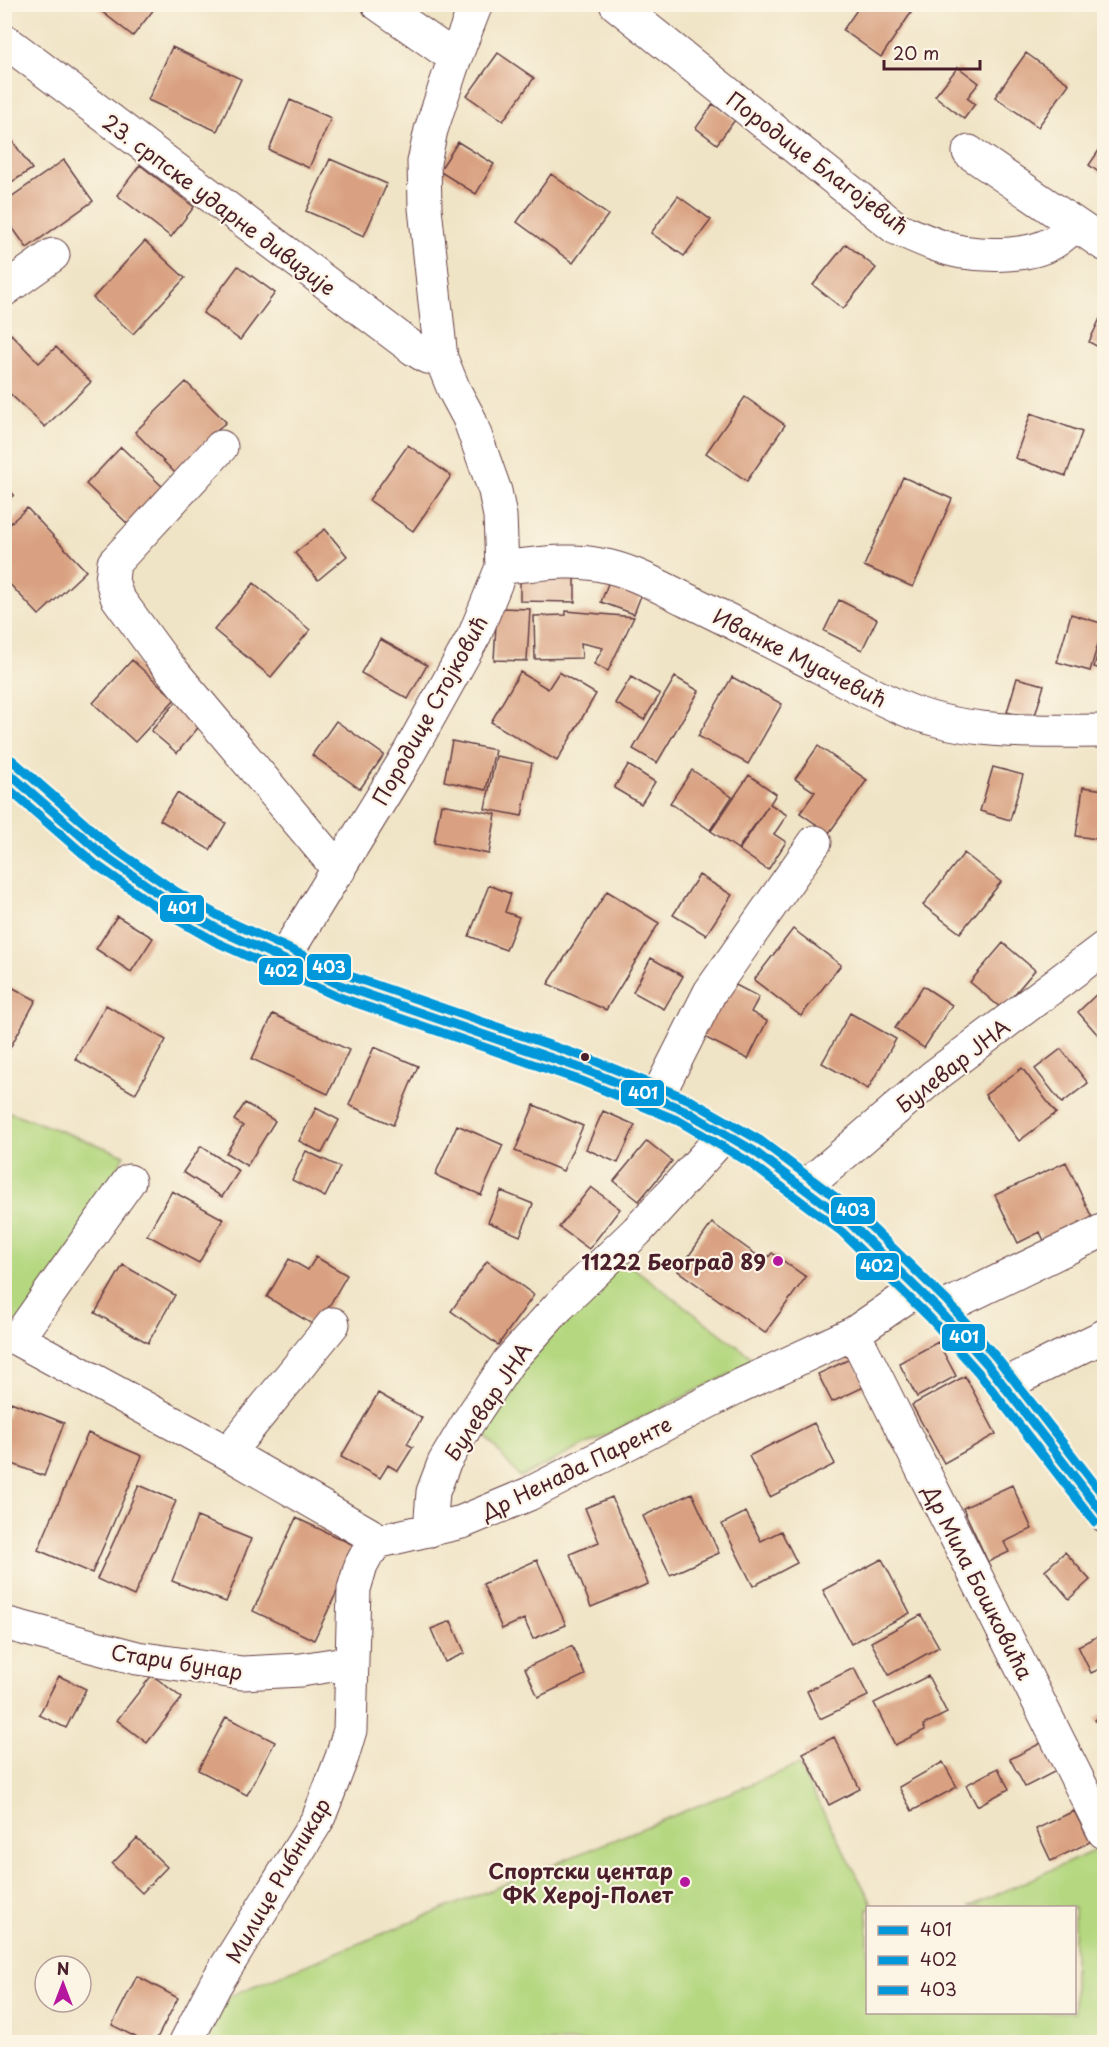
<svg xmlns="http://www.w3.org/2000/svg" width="1109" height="2047" font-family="'Playpen Sans',sans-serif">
	<rect width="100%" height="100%" fill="#fcf5e5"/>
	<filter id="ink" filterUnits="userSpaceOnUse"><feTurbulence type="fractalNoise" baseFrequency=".0167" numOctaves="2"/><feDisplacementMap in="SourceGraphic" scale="12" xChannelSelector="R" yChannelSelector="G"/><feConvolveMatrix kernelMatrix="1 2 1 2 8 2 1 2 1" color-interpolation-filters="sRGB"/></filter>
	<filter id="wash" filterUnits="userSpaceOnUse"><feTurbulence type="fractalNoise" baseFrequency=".008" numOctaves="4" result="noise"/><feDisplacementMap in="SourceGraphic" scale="24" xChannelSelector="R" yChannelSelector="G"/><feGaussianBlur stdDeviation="1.35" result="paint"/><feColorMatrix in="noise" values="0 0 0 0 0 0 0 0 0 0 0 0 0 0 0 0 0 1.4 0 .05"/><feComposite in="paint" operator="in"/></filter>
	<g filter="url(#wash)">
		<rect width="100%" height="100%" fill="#f0e4c6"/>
		<!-- green -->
		<path fill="#b4d77f" stroke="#7f7b55" stroke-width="1.5" d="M4,1110L125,1155L17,1339L5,1335Z
			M623,1260L757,1361L520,1477L478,1427L557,1326Z
			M798,1765L874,1907L868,1908V2012H1074V1908L969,1907L1100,1848L1104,1857V2042H206L227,1997Z"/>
		<g id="blocks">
			<!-- building -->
			<path fill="#d9a181" d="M98,4H158L133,36L96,7Z
				M861,4H912L915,7L881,57L843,30Z
				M172,47L241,79L217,131L148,100Z
				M498,53L534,78L503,121L467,96Z
				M1026,53L1069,84L1038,127L995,97Z
				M958,67L979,83L967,98L975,104L964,119L935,96Z
				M290,100L331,118L309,168L269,150Z
				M713,104L735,120L717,144L696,128Z
				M12,140L32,169L12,182L4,172V146Z
				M458,142L494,164L476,194L439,171Z
				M1104,143V176L1089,165Z
				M330,159L387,184L364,236L306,211Z
				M64,160L93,201L27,248L4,216V202Z
				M140,165L194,207L171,237L117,195Z
				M551,174L608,215L573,263L517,222Z
				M678,196L711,220L684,256L651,233Z
				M145,241L185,278L133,334L93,298Z
				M846,244L876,268L843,309L813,285Z
				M238,266L275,293L240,340L203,313Z
				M1104,310V350L1089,342Z
				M11,334L39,363L56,347L91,382L45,427L4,388V341Z
				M186,382L226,422L175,473L135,432Z
				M745,397L785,425L747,481L706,453Z
				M1031,413L1082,432L1066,476L1015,458Z
				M408,445L451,476L413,531L369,500Z
				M121,447L167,491L132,528L86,484Z
				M903,477L952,499L913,587L864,566Z
				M4,484L14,495L4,503Z
				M27,508L86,571L39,615L4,578V529Z
				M325,529L347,556L318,580L295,553Z
				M612,573L645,585L634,614L601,602Z
				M520,574H575V602L520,601Z
				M254,583L310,630L271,677L214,630Z
				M839,600L877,619L862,650L824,631Z
				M497,608L530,609L527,661L494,660Z
				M566,611L634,617L608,671L594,664L603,648L581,643L582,658L535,659L534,616L566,615Z
				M1071,614L1104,624L1090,671L1057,662Z
				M1104,632V670L1094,667Z
				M380,639L427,665L408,699L361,673Z
				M132,660L175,699L135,742L93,703Z
				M520,672L548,689L559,672L596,694L557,761L491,722Z
				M631,677L660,694L644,720L615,703Z
				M675,677L699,691L657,763L633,749Z
				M732,677L782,704L748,764L698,736Z
				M1017,678L1044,685L1034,719L1007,712Z
				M177,701L202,723L177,753L151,731Z
				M336,721L384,755L360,789L312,755Z
				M452,741L495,750L486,790L444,781Z
				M818,746L867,780L829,833L800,813L815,792L795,779Z
				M496,756L532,763L522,816L485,809Z
				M628,765L655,782L641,804L614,788Z
				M993,767L1023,775L1010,820L980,811Z
				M692,770L732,797L710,830L670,803Z
				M749,775L776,794L770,804L787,815L774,834L786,842L768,870L739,850L768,806L738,849L711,831Z
				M1083,787L1104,790V840L1076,836Z
				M177,793L226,823L210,850L160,820Z
				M441,804L496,814L489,854L434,843Z
				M964,853L1001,882L960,933L923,905Z
				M699,875L732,895L706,935L673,915Z
				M489,885L511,894L505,912L519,917L506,950L469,936Z
				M607,891L659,923L606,1010L548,984Z
				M117,916L153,938L131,972L96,949Z
				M793,929L841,965L801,1016L754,980Z
				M1003,943L1035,970L1002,1009L970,982Z
				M651,958L683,976L664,1009L633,992Z
				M728,981L759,997L751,1012L767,1021L748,1059L700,1035Z
				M4,983L36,1000L4,1059Z
				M923,986L952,1005L924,1048L895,1028Z
				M1104,987V1042L1078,1012Z
				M106,1005L166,1040L135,1094L75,1059Z
				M850,1013L896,1039L868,1089L822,1063Z
				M273,1014L349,1050L328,1094L252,1059Z
				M374,1047L418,1066L393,1125L349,1105Z
				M1061,1049L1088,1083L1062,1103L1035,1069Z
				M1022,1068L1056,1113L1019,1141L985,1095Z
				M245,1103L275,1121L247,1166L226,1153L243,1126L234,1120Z
				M534,1105L583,1126L563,1171L515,1151Z
				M316,1108L339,1120L322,1153L299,1141Z
				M603,1111L635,1125L618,1163L586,1149Z
				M457,1125L503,1145L481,1195L435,1175Z
				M647,1141L672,1161L639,1201L614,1181Z
				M201,1146L239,1171L222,1197L183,1172Z
				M306,1151L340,1167L325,1197L292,1180Z
				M1066,1162L1093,1220L1045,1243L1040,1232L1018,1243L995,1195Z
				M591,1187L620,1209L589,1249L559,1227Z
				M172,1191L223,1219L199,1263L147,1235Z
				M501,1191L533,1204L520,1236L488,1222Z
				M712,1223L765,1261L772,1253L806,1277L765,1333L678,1271Z
				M316,1257L347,1275L317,1327L267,1297L289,1259L308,1270Z
				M487,1261L534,1295L498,1345L451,1311Z
				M123,1265L175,1295L148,1343L95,1313Z
				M938,1342L956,1376L917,1397L899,1363Z
				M852,1358L866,1386L832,1402L818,1374Z
				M965,1376L996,1434L944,1463L912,1405Z
				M378,1393L422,1418L407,1444L413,1447L398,1471L388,1465L380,1478L341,1457Z
				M11,1402L64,1423L44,1476L5,1461V1419Z
				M814,1423L835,1464L770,1497L749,1456Z
				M88,1433L142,1456L92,1573L38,1550Z
				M139,1485L176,1501L134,1596L97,1579Z
				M1012,1485L1032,1529L1004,1542L1009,1552L988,1562L963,1508Z
				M692,1493L719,1553L670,1575L643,1516Z
				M612,1497L648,1584L591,1607L570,1554L599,1542L585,1508Z
				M746,1512L761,1541L781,1531L797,1563L753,1586L722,1524Z
				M197,1517L251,1539L226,1602L172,1581Z
				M296,1518L358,1547L314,1640L253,1611Z
				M1065,1552L1090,1580L1069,1599L1045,1570Z
				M882,1559L910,1613L851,1644L823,1590Z
				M537,1560L566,1625L533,1639L524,1619L502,1629L483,1584Z
				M921,1615L939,1647L889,1675L871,1642Z
				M451,1621L465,1653L445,1662L431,1629Z
				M1104,1633V1667L1091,1673L1078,1646Z
				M572,1646L585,1675L538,1697L525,1668Z
				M854,1668L868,1696L820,1719L807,1691Z
				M152,1675L182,1698L147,1743L117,1720Z
				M59,1676L86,1689L66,1728L39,1715Z
				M928,1676L947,1713L923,1725L925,1730L895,1745L874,1703Z
				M1104,1712V1730L1095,1720Z
				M226,1717L275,1742L247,1795L198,1770Z
				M834,1737L860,1789L829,1805L803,1753Z
				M1043,1742L1058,1770L1025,1787L1010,1759Z
				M943,1762L957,1787L912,1811L899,1787Z
				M998,1768L1009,1789L977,1806L966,1785Z
				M1074,1811L1090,1842L1051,1861L1036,1829Z
				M137,1838L167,1867L142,1893L112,1864Z
				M137,1976L178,1998L155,2042H145L112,2025Z"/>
		</g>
	</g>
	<g filter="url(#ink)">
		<use href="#blocks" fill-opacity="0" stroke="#633d42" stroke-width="1.5"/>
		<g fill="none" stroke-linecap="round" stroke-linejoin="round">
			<!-- minor casing -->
			<g stroke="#633d42" stroke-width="35">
				<path id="minor" d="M378,4L455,58
					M616,4L896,228C917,237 939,248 962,252C989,256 1033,257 1057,240C1063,236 1069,230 1074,226
					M4,40L414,349L427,357L441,358
					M969,152L1104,244
					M4,290L53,255
					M221,447L114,563L112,580L117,597L163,660L339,870
					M502,567C534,565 569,558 601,565C631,570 658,586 685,599C731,621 777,645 822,668C852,684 881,700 912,712C973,735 1040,731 1104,731
					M283,959L405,760L475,634L502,567L500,516L495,491L469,418L454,390L441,358L425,208L424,162L431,130L452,66L476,4
					M656,1099L710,992L815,842
					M804,1188L933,1077L1104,948
					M939,1310L1104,1230
					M854,1333L1104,1832
					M4,1335L17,1339L228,1453L381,1541L462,1522L529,1494L735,1388L854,1333L918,1289
					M17,1339L129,1181
					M1004,1385L1104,1336
					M228,1453L333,1324
					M430,1530L433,1492L444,1463L469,1421L509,1361L559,1306L637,1231L726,1133
					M4,1623L137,1658L242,1673L301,1670L352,1662
					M186,2042L215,1985L318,1819L331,1786L342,1757L350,1730L354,1589L361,1565L368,1552L381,1541"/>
			</g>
			<!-- major casing -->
			<g stroke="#633d42" stroke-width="35">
				<path id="major" d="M4,769L102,854L169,901L221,931L340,985L586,1070L656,1099L684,1110L754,1151L850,1223L939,1310L987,1364L1104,1515"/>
			</g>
			<!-- minor -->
			<use href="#minor" stroke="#fff" stroke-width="33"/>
			<!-- major -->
			<use href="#major" stroke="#fff" stroke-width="33"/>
			<!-- bus-1 casing -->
			<g stroke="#fcf5e5" stroke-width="14">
				<path id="bus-1" d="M4,769L102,854L169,901L221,931L340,985L586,1070L684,1110L754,1151L850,1223L939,1310L987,1364L1104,1515"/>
			</g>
			<!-- bus-2 casing -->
			<g stroke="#fcf5e5" stroke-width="14">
				<path id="bus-2" d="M4,785L95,864L162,911L216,942L336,996L582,1081L679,1121L747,1161L842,1232L930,1318L978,1372L1095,1522"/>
			</g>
			<!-- bus-3 casing -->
			<g stroke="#fcf5e5" stroke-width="14">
				<path id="bus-3" d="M12,760L109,845L175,891L226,920L344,974L590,1059L688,1099L761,1141L858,1214L947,1301L996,1357L1104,1496"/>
			</g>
			<!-- bus-1 -->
			<use href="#bus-1" stroke="#0098da" stroke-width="9"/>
			<!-- bus-2 -->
			<use href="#bus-2" stroke="#0098da" stroke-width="9"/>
			<!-- bus-3 -->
			<use href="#bus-3" stroke="#0098da" stroke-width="9"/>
		</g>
	</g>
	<!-- markers -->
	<circle fill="#4a1f2b" stroke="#fcf5e5" stroke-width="2" cx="585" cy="1057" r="5"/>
	<g fill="#b5179e" stroke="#fcf5e5" stroke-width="2">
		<circle cx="778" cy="1261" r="6"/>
		<circle cx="685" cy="1882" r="6"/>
	</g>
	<g text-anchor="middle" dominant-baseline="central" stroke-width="4.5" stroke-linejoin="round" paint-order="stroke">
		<!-- street labels -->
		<g font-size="21" fill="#4a1f2b" stroke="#fcf5e5">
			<text transform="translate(818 162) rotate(37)">Породице Благојевић</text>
			<text transform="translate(220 204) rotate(37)">23. српске ударне дивизије</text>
			<text transform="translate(800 657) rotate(27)">Иванке Муачевић</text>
			<text transform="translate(429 710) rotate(-61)">Породице Стојковић</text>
			<text transform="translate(952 1065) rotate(-38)">Булевар ЈНА</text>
			<text transform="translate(487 1401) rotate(-56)">Булевар ЈНА</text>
			<text transform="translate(576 1467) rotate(-26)">Др Ненада Паренте</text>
			<text transform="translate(979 1582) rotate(63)">Др Мила Бошковића</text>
			<text transform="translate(177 1661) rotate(9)">Стари бунар</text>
			<text transform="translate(277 1880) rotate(-60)">Милице Рибникар</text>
		</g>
		<!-- poi labels -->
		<g font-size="21" font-weight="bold" fill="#4a1f2b" stroke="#fcf5e5" text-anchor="end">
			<text x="766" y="1261">11222 Београд 89</text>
			<text x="673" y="1870">Спортски центар<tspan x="673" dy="24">ФК Херој-Полет</tspan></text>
		</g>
	</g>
	<g stroke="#fcf5e5" stroke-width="2">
		<rect x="159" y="894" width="46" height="29" rx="6" fill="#0098da"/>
		<rect x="306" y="953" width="46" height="28" rx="6" fill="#0098da"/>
		<rect x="258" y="957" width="46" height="29" rx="6" fill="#0098da"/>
		<rect x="620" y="1079" width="45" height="28" rx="6" fill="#0098da"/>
		<rect x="830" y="1196" width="46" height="29" rx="6" fill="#0098da"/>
		<rect x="855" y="1252" width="45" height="29" rx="6" fill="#0098da"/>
		<rect x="941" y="1323" width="45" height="29" rx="6" fill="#0098da"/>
	</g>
	<g font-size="16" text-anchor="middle" font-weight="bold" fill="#fff">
		<text x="182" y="914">401</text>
		<text x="329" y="973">403</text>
		<text x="281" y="977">402</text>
		<text x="643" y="1099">401</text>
		<text x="853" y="1216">403</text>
		<text x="877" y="1272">402</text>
		<text x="964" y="1343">401</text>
	</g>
	<!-- margin -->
	<rect width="1109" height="2047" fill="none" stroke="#fcf5e5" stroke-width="24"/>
	<!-- legend -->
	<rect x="866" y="1906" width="210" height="108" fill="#fcf5e5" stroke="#b59f9b" stroke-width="1.5"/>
	<rect x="878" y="1926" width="30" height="9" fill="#0098da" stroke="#b59f9b" stroke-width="1.5"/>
	<text x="920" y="1936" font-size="18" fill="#4a1f2b">401</text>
	<rect x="878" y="1956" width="30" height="9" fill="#0098da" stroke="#b59f9b" stroke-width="1.5"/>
	<text x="920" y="1966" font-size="18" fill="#4a1f2b">402</text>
	<rect x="878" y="1986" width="30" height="9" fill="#0098da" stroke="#b59f9b" stroke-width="1.5"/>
	<text x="920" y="1996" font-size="18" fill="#4a1f2b">403</text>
	<!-- north arrow -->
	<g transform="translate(63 1984)"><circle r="28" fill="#fcf5e5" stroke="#b59f9b" stroke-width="1.5"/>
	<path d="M0-4.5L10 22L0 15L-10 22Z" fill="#b5179e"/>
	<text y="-9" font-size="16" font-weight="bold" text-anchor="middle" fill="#4a1f2b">N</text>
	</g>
	<!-- scale -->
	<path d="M884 60v9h96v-9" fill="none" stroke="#4a1f2b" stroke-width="3"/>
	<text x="893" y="60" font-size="18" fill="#4a1f2b" stroke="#fcf5e5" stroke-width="4.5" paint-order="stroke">20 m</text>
</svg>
